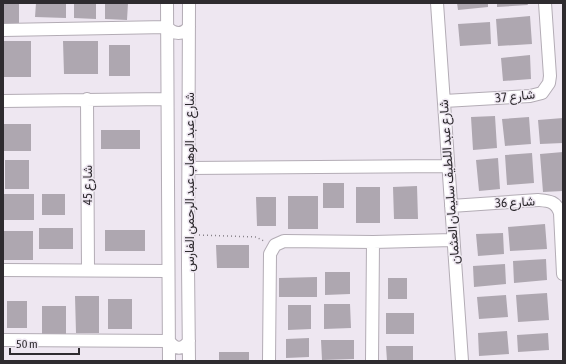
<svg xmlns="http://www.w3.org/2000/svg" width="566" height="364" font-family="'Asap Condensed',Vazirmatn,sans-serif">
	<rect width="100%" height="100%" fill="#eee7f1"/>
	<!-- building -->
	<path fill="#aea7b0" d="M3,3H19V23H3Z
		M36,3H66V18L35,17Z
		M74,3H96V19L74,18Z
		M105,3H128L127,20L105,19Z
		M457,3H488V7L458,10Z
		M497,3H527L528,5L497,7Z
		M530,16L532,44L498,46L496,19Z
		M490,22L491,44L460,46L458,24Z
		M4,41H31V77H4Z
		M63,41H98V74H64Z
		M109,45H130V76H109Z
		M530,55L531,79L503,81L501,58Z
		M495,116L497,148L473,150L471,117Z
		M529,117L531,144L505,146L502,119Z
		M563,118V143L540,144L538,120Z
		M3,124H31V151H3Z
		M101,130H140V149H101Z
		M563,152V191L543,192L540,154Z
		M532,153L534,183L507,185L505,155Z
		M498,158L500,189L479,191L476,160Z
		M5,160H29V189H5Z
		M323,183H344V208H323Z
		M417,186L418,219H394L393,187Z
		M356,187H380V223H356Z
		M3,194H34V220H3Z
		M42,194H65V215H42Z
		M288,196H318V229H288Z
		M256,197H276V226H257Z
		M545,224L547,249L510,251L508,227Z
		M39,228H73V249H39Z
		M105,230H145V251H105Z
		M3,231H33V260H3Z
		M503,233L504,254L478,256L476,234Z
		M216,245H249V268H217Z
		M546,259L547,280L514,283L513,261Z
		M505,264L506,284L474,287L473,266Z
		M325,272H350V294L325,295Z
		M317,277V297H279V278Z
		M388,278H407V299H388Z
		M547,293L549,320L518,322L516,295Z
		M506,295L508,317L479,319L477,297Z
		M75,296H99V333H76Z
		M108,299H132V329H108Z
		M7,301H27V328H7Z
		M324,304H350L351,328L324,329Z
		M288,305H311V329L288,330Z
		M42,306H66V335H42Z
		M386,313H414V334H386Z
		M507,331L509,354L479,356L478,333Z
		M548,333L549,350L518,352L517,335Z
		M309,338V357L286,358V339Z
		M321,340H354V359L322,360Z
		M386,346H413V361H387Z
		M219,352H249V361H219Z"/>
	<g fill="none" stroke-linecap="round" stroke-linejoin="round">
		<!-- minor casing -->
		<g stroke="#b3acb5" stroke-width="14">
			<path id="minor" d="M167,3L169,361
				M189,3L188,266L189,361
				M437,3L462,361
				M3,30L167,27C174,35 183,35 189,27
				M87,99L88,270
				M3,101L167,99
				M444,101L530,96L542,93L549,83L550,76L545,3
				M189,168L448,166
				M451,206L538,200C549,201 556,201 560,213L563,274
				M3,270L167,271
				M3,340L169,341C175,350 183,350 189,341
				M269,361L270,254L275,245L284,241L373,242L453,240
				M372,361L373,242"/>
		</g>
		<!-- path -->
		<path stroke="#868188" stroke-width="1.5" stroke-dasharray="1 3" stroke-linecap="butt" d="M199,235L256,237L264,241"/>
		<!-- minor -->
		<use href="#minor" stroke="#fff" stroke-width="12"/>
	</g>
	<g text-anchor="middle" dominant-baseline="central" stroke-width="3" stroke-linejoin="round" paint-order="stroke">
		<!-- street labels -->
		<g font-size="13" fill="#2e2b2f" stroke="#eee7f1">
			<text transform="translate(515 96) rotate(-6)">شارع 37</text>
			<text transform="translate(189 182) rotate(-90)">شارع عبد الوهاب عبد الرحمن الفارس</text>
			<text transform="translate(449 182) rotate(-94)">شارع عبد اللطيف سليمان العثمان</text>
			<text transform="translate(87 185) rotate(-90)">شارع 45</text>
			<text transform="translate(515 202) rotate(-3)">شارع 36</text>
		</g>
	</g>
	<!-- border -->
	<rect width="566" height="364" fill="none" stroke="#2e2b2f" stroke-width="8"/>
	<!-- scale -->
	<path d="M10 348v6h69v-6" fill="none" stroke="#2e2b2f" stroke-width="2"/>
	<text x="16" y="348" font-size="12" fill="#2e2b2f" stroke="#eee7f1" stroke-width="3" paint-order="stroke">50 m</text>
</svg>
